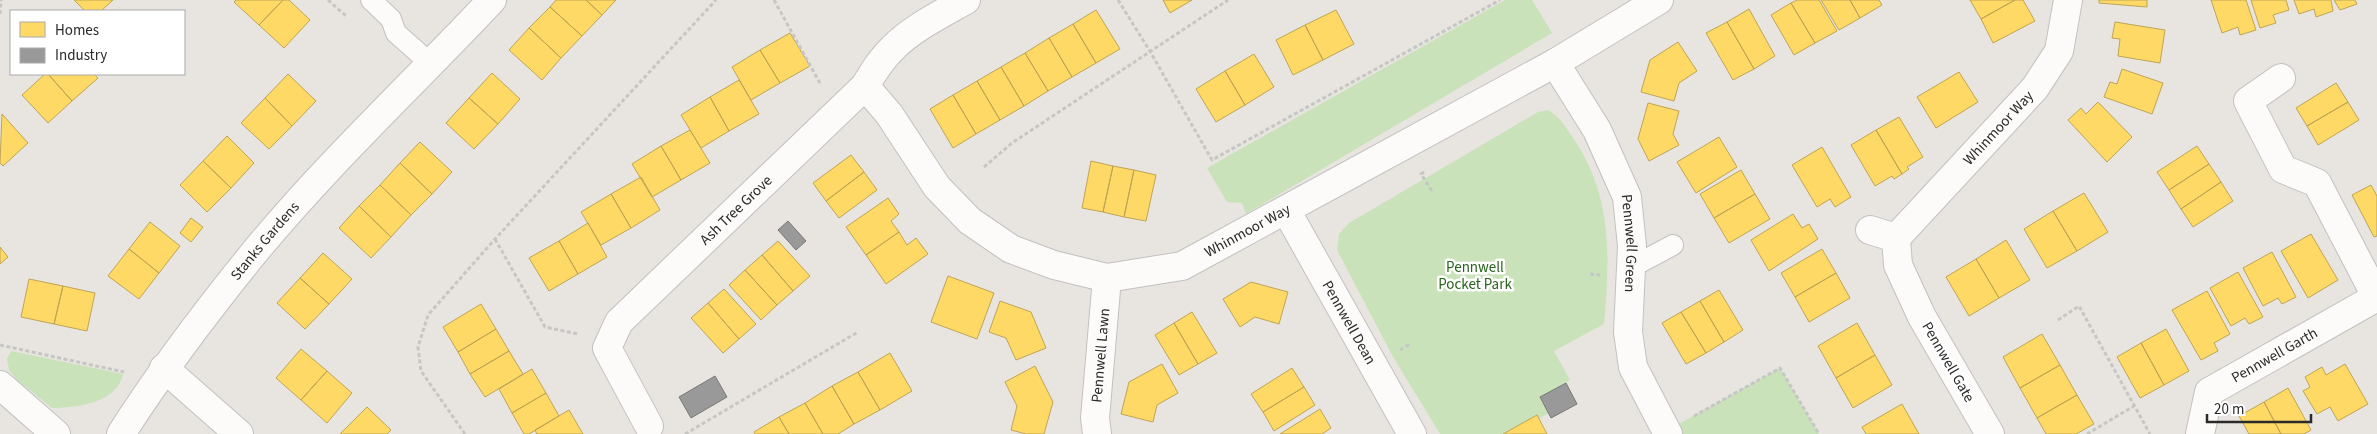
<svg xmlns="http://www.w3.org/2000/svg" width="2377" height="434" font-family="'Source Sans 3',sans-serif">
	<rect width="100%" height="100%" fill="#e8e5e0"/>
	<!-- green -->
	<path fill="#c9e2ba" d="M1505,0H1532L1552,33L1246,214L1242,203L1227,202L1207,168Z
		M1548,110C1559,116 1564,125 1571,135C1613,194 1610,256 1604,324L1554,351L1570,380L1541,397L1549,413L1512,434H1440L1392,355L1337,250L1339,234L1349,223L1538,112Z
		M11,351L123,374C118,403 75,408 52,408L17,380L9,370L7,359Z
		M1780,368L1819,434H1668L1666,431Z"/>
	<!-- homes -->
	<path fill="#ffd966" stroke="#bfa454" d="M74,0H113L101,11H85Z
		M236,0H283L259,25L234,2Z
		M283,0H289L310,20L284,48L259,25Z
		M556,0H586L602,15L582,36L550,7Z
		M586,0H616L602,15Z
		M1163,0H1192L1170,13Z
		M1797,0H1819L1837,31L1815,43L1791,3Z
		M1821,0H1850L1860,18L1839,30Z
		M1850,0H1879L1882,5L1860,18Z
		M1970,0H2015L1981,19Z
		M2015,0H2023L2035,21L1993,43L1981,19Z
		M2099,0H2147V7L2099,3Z
		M2211,0H2246L2256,30L2240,35L2238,27L2222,33Z
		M2251,0H2286L2289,10L2273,15L2276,23L2260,28Z
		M2294,0H2331L2333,11L2316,17L2314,9L2299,14Z
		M2334,0H2355L2357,4L2340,10Z
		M1791,3L1815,43L1794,55L1771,15Z
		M550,7L582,36L561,58L529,28Z
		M1749,9L1775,56L1754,69L1727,22Z
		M1096,10L1120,49L1096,63L1073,24Z
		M1336,10L1354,44L1323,60L1305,25Z
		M1727,22L1754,69L1733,80L1706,33Z
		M2115,22L2165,30L2160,63L2118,56L2120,39L2112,38Z
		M1073,24L1096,63L1072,77L1049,38Z
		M1305,25L1323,60L1293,75L1276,40Z
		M529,28L561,58L542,80L509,50Z
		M790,33L810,66L780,83L760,50Z
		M1049,38L1072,77L1048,91L1025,53Z
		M1678,42L1697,71L1679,83L1674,101L1641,92L1650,60Z
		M760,50L780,83L751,100L732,67Z
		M1025,53L1048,91L1024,106L1001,67Z
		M1254,54L1274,87L1245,105L1225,71Z
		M1001,67L1024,106L1000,120L977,81Z
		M2122,69L2163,83L2152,114L2104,97L2110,82L2117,84Z
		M1225,71L1245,105L1216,122L1196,89Z
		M1959,72L1978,102L1936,128L1917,97Z
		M492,73L520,99L498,124L469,98Z
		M45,74H48L72,101L48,123L22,95Z
		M48,74H94L98,78L72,101Z
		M288,74L316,101L292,126L265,98Z
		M739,80L759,114L729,131L710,97Z
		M977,81L1000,120L976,134L953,95Z
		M2336,83L2348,102L2307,126L2296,108Z
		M953,95L976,134L953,148L930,109Z
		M710,97L729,131L701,148L681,115Z
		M265,98L292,126L269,149L241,123Z
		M469,98L498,124L474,149L446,123Z
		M2098,102L2132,137L2107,162L2068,120L2081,108L2086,114Z
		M2348,102L2359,120L2318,145L2307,126Z
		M1648,103L1679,111L1673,134L1679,145L1649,161L1638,139Z
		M2,114L28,143L3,166L0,163Z
		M1899,117L1923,157L1907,167L1909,169L1902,174L1876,130Z
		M690,130L710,163L681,180L661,146Z
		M1876,130L1902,174L1894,179L1892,176L1875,186L1851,145Z
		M227,136L254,163L231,188L203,161Z
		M1719,137L1737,167L1696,193L1677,162Z
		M420,142L452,172L432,194L400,163Z
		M661,146L681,180L652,197L632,164Z
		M2197,146L2209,164L2169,190L2157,172Z
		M1822,147L1851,197L1835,207L1830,199L1817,207L1792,165Z
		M851,155L864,172L826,201L813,183Z
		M203,161L231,188L207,212L180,185Z
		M1091,161L1113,166L1103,212L1082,208Z
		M400,163L432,194L411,215L380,185Z
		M2209,164L2221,182L2181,209L2169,190Z
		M1113,166L1134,170L1124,217L1103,212Z
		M1134,170L1156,175L1146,221L1124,217Z
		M1741,170L1755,194L1714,218L1700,194Z
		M864,172L877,190L839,218L826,201Z
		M641,177L660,210L631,228L611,194Z
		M2221,182L2233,201L2193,227L2181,209Z
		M380,185L411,215L391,237L359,206Z
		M2371,185L2377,196V236L2374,237L2352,195Z
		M2084,193L2108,232L2077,251L2053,211Z
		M611,194L631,228L601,245L581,212Z
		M1755,194L1770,219L1729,243L1714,218Z
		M888,198L899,214L891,221L899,232L866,255L846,227Z
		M359,206L391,237L371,258L339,228Z
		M2053,211L2077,251L2047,268L2024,229Z
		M1793,214L1802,228L1809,224L1818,239L1769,271L1751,240Z
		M191,218L203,227L191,242L180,233Z
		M150,222L180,246L159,273L129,249Z
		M588,223L607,257L578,274L559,241Z
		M899,232L907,245L916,238L928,254L886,284L866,255Z
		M2311,234L2338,280L2308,298L2281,251Z
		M2006,240L2030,280L1999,298L1976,259Z
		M559,241L578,274L549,291L529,258Z
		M778,241L810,276L793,291L762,255Z
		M0,247L8,257L0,264Z
		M129,249L159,273L139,299L108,276Z
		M1822,249L1836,273L1795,297L1781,273Z
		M2272,252L2296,297L2282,304L2278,298L2263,306L2243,268Z
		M323,253L352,279L329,304L300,278Z
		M762,255L793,291L777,305L745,270Z
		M1976,259L1999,298L1969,316L1946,277Z
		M745,270L777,305L761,320L729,285Z
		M2238,272L2263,317L2249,324L2245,318L2231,326L2210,288Z
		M1836,273L1850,298L1809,322L1795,297Z
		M948,276L994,293L977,339L931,322Z
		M300,278L329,304L305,329L277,303Z
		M29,279L63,286L54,324L21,317Z
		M1251,282L1288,292L1279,324L1255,317L1240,327L1223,299Z
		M63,286L95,293L87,331L54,324Z
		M724,289L756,324L739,339L708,303Z
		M1719,290L1743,330L1724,342L1700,301Z
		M2207,291L2230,334L2214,343L2218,351L2201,360L2172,310Z
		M1000,301L1031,312L1046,348L1016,360L1006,338L989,332Z
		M1700,301L1724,342L1706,353L1681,312Z
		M708,303L739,339L723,353L691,318Z
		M481,304L496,329L458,352L443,327Z
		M1192,312L1217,353L1198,364L1174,323Z
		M1681,312L1706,353L1686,364L1662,323Z
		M1174,323L1198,364L1179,375L1155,335Z
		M1857,323L1875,355L1836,378L1818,346Z
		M496,329L509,351L470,374L458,352Z
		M2166,329L2189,371L2164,385L2141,343Z
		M2042,334L2060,365L2020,388L2003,357Z
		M2141,343L2164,385L2140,398L2117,357Z
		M301,349L327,371L301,400L276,378Z
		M509,351L523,374L485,397L470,374Z
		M890,353L912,391L880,410L858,372Z
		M1875,355L1892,385L1853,408L1836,378Z
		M1162,364L1178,393L1157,405L1153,422L1121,414L1129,382Z
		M2345,364L2368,404L2338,421L2330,407L2317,414L2303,391L2310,387L2305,377L2322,367L2326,375Z
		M2060,365L2077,395L2037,418L2020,388Z
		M1035,366L1053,402L1044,434H1026L1011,430L1017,406L1005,382Z
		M1292,368L1304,387L1263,412L1251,394Z
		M532,369L546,393L512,413L499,389Z
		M327,371L352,393L327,423L301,400Z
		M858,372L880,410L854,424L832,386Z
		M832,386L854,424L838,434H823L805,403Z
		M1304,387L1315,405L1274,431L1263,412Z
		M2288,388L2311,430L2304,434H2281L2264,402Z
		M546,393L559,416L529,434H524L512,413Z
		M2077,395L2094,424L2076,434H2046L2037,418Z
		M2264,402L2281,434H2249L2239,416Z
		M805,403L823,434H789L779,417Z
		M1902,404L1919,434H1866L1862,427Z
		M367,407L391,430L387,434H340Z
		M1320,409L1331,428L1322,434H1280Z
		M569,410L583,434H537L535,430Z
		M1537,415L1547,434H1503Z
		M779,417L789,434H755L754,432Z"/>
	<!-- industry -->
	<path fill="#999" stroke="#787878" d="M788,221L806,241L796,250L778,230Z
		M715,376L727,397L691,418L679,397Z
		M1566,383L1577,404L1551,418L1540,397Z"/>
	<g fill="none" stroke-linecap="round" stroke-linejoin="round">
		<!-- service casing -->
		<g stroke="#c1c1c1" stroke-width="22">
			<path id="service" d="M371,0L391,19L396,33L431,64
				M1630,268L1673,245"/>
		</g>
		<!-- minor casing -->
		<g stroke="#c1c1c1" stroke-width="30">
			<g id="minor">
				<path id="s1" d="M1555,63L1597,130L1627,197L1632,246L1628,332L1633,367L1668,434"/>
				<path d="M2281,78L2248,101L2283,169L2317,183L2377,298"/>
				<path id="s2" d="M865,86L889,114L937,187L970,221L1011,249L1054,265L1107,278L1182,266L1555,63L1659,0"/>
				<path id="s3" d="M1286,210L1412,434"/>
				<path d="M1870,230L1896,238"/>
				<path d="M164,368L239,434"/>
				<path d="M0,385L56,434"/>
				<path id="s4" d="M649,426L607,348L619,322L865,86C873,73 881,59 893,48C911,29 943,13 966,0"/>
				<path id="s5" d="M121,434C161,371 206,312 253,254C327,164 413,84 492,0"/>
				<path id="s6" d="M1097,434L1095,418L1107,278"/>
				<path id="s7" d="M1990,434L1922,317L1898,265L1896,238L2035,88L2059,51L2068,0"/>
				<path id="s8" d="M2200,434L2209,392L2377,297"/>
			</g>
		</g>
		<!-- path -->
		<path stroke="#c6c6c5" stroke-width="3" stroke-dasharray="4 2.5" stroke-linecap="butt" d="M328,0L346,16
			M774,0L821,85
			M1118,0L1151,53L1212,160L1500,0
			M0,14L1,0
			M984,167L1012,143L1228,0
			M1424,172L1421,174L1432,191
			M495,239L545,327L578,334
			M1590,274L1600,275
			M2058,320L2079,306L2150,434
			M0,345L124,372
			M1400,350L1410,344
			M1694,416L1780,368L1819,434
			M465,434L421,371L418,347L428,315L495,239L716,0
			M685,434L858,332
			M2087,434L2134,406"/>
		<!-- service -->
		<use href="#service" stroke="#fcfbfa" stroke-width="20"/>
		<!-- minor -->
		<use href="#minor" stroke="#fcfbfa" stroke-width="28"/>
	</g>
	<g text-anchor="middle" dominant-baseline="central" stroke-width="5" stroke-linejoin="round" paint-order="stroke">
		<!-- street labels -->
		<g font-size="15" fill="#2a2a2a" stroke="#fff">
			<text stroke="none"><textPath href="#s7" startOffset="370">Whinmoor Way</textPath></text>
			<text stroke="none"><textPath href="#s4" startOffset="279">Ash Tree Grove</textPath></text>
			<text stroke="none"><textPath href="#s2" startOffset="472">Whinmoor Way</textPath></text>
			<text stroke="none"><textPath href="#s5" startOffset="241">Stanks Gardens</textPath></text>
			<text stroke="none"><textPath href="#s1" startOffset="199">Pennwell Green</textPath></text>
			<text stroke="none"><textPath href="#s3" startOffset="129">Pennwell Dean</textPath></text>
			<text stroke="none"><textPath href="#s8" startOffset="118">Pennwell Garth</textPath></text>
			<text stroke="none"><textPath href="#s6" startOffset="79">Pennwell Lawn</textPath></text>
			<text transform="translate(1948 362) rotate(60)">Pennwell Gate</text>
		</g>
		<!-- park labels -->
		<g font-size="15" fill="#28641d" stroke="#fff">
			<text x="1475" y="267">Pennwell<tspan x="1475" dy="17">Pocket Park</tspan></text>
		</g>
	</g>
	<!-- legend -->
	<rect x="10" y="10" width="175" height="65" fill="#ffffff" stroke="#aaaaaa"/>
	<rect x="20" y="22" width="25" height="15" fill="#ffd966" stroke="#aaaaaa"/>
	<text x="55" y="35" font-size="15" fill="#2a2a2a">Homes</text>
	<rect x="20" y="48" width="25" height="15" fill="#999999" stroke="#aaaaaa"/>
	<text x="55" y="60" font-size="15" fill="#2a2a2a">Industry</text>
	<!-- scale -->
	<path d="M2207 414v8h104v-8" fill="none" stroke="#2a2a2a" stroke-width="2.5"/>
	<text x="2214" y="414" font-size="15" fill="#2a2a2a" stroke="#ffffff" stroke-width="4" paint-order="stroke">20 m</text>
</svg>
